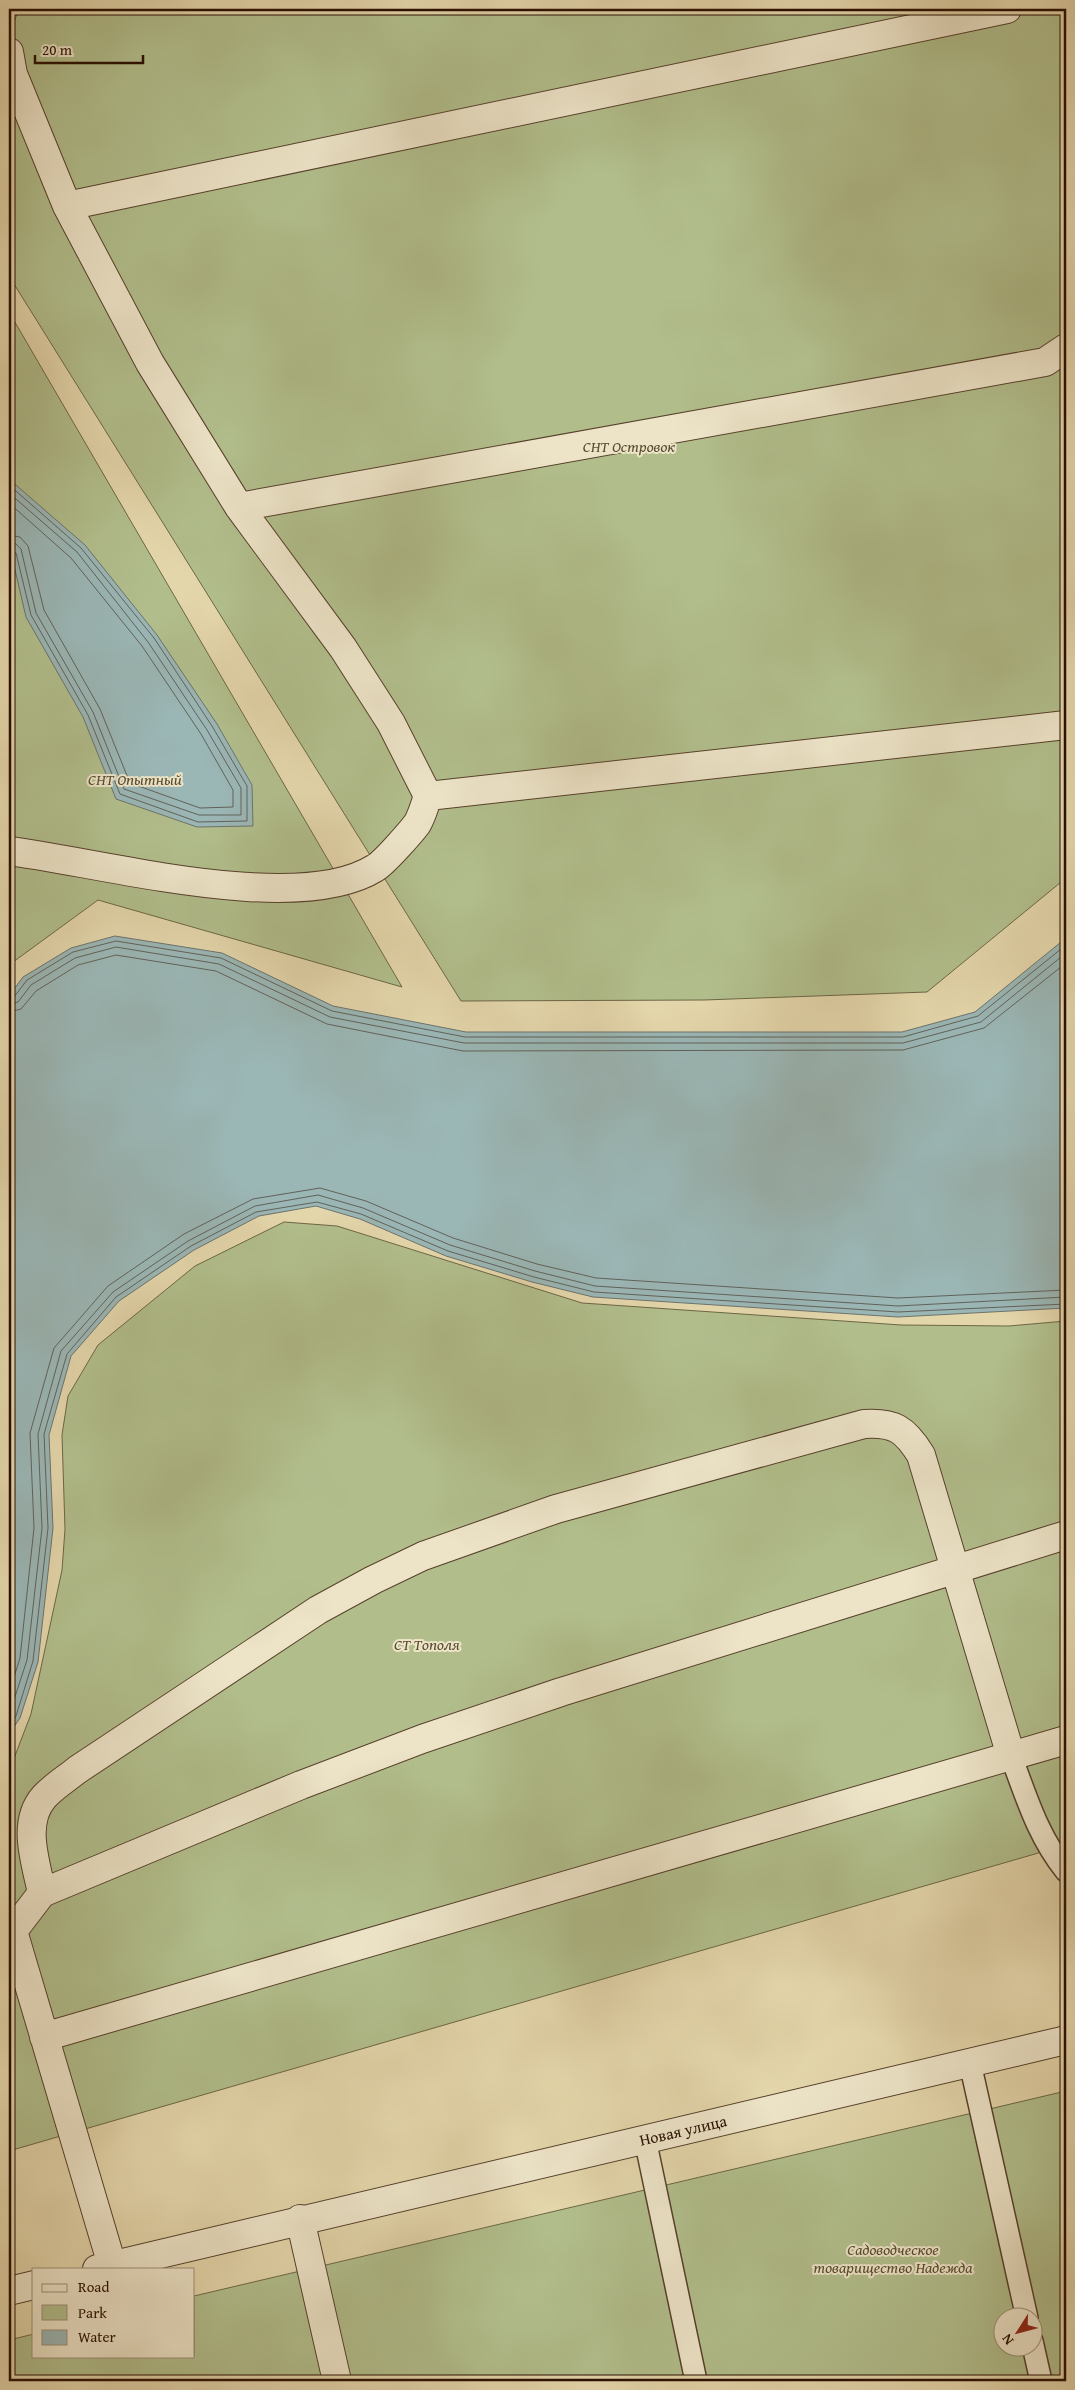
<svg xmlns="http://www.w3.org/2000/svg" width="1075" height="2390" font-family="'Gentium Book Plus',serif">
	<rect width="100%" height="100%" fill="#e4d6ab"/>
	<filter id="stains"><feTurbulence type="fractalNoise" baseFrequency=".004" numOctaves="4"/><feColorMatrix values="0 0 0 0 .2 0 0 0 0 .09 0 0 0 0 .02 0 0 0 .5 -.17"/></filter>
	<radialGradient id="worn" r=".72"><stop offset=".6" stop-color="#630" stop-opacity="0"/><stop offset="1" stop-color="#630" stop-opacity=".3"/></radialGradient>
	<!-- green -->
	<path fill="#b1be8c" stroke="#6c6646" fill-rule="evenodd" d="M19,9H1066V878L927,992L704,1000L461,1001L9,276V35Z
		M9,312L402,987L98,900L9,965Z
		M284,1222L337,1226L582,1303L901,1325L1009,1326L1066,1321V1845L9,2151V1767L13,1761L31,1714L62,1570L65,1529L62,1435L68,1396L98,1345L195,1266Z
		M1066,2091V2381H9V2340L34,2334V2356H194V2296ZM1002,2318H1032V2348H1002Z"/>
	<!-- water -->
	<path fill="#9ab6b5" stroke="#6c736d" d="M9,479L85,545L157,635L217,724L252,785L253,826L197,827L116,799L83,717L26,617L9,544Z
		M115,936L222,953L333,1006L466,1032H902L975,1012L1066,938V1308L898,1317L593,1297L532,1282L446,1256L360,1219L316,1206L259,1216L194,1250L119,1301L71,1356L49,1435L53,1528L38,1662L20,1718L9,1734V996L23,977L71,948Z"/>
	<g fill="none" stroke-linecap="round" stroke-linejoin="round">
		<!-- shore -->
		<path stroke="#61625a" stroke-width="1" d="M9,485L81,548L154,638L212,726L247,786V821L198,822L120,794L88,715L31,615L16,553L9,549
			M9,493L77,552L148,642L207,730L241,788V815H199L124,789L93,712L36,613L21,549L16,544L9,542
			M9,503L71,558L142,646L201,734L233,790V807L200,808L130,783L100,709L44,610L28,546L20,537L9,535
			M9,999L14,997L27,980L73,952L116,941L221,958L332,1011L465,1037H903L978,1016L1066,945
			M9,1005L18,1002L31,985L75,958L116,947L219,964L330,1017L464,1043H903L981,1022L1066,953
			M9,1012L21,1009L36,991L78,965L116,955L216,971L327,1024L463,1051L903,1050L984,1028L1066,963
			M9,1693L20,1658L34,1528L30,1433L54,1348L108,1286L184,1234L253,1199L320,1188L366,1201L453,1238L537,1264L596,1278L898,1298L1066,1290
			M9,1715L27,1660L42,1528L38,1434L61,1351L113,1292L188,1241L255,1206L318,1195L363,1208L450,1245L535,1271L595,1286L898,1306L1066,1297
			M9,1726L16,1716L33,1661L48,1528L44,1434L67,1354L116,1297L191,1246L256,1212L317,1202L361,1214L448,1251L534,1277L594,1292L898,1312L1066,1304"/>
		<!-- service casing -->
		<g stroke="#57402b" stroke-width="24">
			<path id="service" d="M1011,1756C1026,1796 1038,1837 1066,1871
				M970,2063L1027,2318
				M645,2139L696,2381
				M1032,2341L1041,2381"/>
		</g>
		<!-- minor casing -->
		<g stroke="#57402b" stroke-width="30">
			<path id="minor" d="M9,52L13,74L67,206L150,363L239,507L343,648L391,723L428,796C425,804 422,816 417,824C411,832 384,863 375,868C297,917 99,862 9,851
				M67,206L1007,9
				M239,507L1045,362L1066,348
				M428,796L1066,725
				M42,1893C36,1863 21,1823 44,1797C53,1787 66,1779 77,1770L318,1610L373,1580L423,1556L556,1509L864,1424C894,1422 905,1429 921,1455L1011,1756
				M13,1931L42,1893L301,1785L422,1739L561,1692L1066,1535
				M9,1933L13,1931L112,2265
				M44,2037L1066,1740
				M300,2219L337,2381"/>
		</g>
		<!-- tertiary casing -->
		<g stroke="#57402b" stroke-width="30">
			<path id="tertiary" d="M97,2269L1066,2040
				M9,2291L34,2285"/>
		</g>
		<!-- service -->
		<use href="#service" stroke="#ede4c8" stroke-width="21"/>
		<!-- minor -->
		<use href="#minor" stroke="#ede4c8" stroke-width="28"/>
		<!-- tertiary -->
		<use href="#tertiary" stroke="#ede4c8" stroke-width="28"/>
	</g>
	<g text-anchor="middle" dominant-baseline="central" stroke-width="4" stroke-linejoin="round" paint-order="stroke">
		<!-- park labels -->
		<g font-size="16" font-style="italic" fill="#584c31" stroke="#ede4c8">
			<text x="629" y="446">СНТ Островок</text>
			<text x="135" y="779">СНТ Опытный</text>
			<text x="427" y="1644">СТ Тополя</text>
			<text x="893" y="2249">Садоводческое<tspan x="893" dy="18">товарищество Надежда</tspan></text>
		</g>
		<!-- street labels -->
		<g font-size="16" fill="#280e00" stroke="#ede4c8">
			<text transform="translate(683 2130) rotate(-13)">Новая улица</text>
		</g>
	</g>
	<!-- margin -->
	<rect width="1075" height="2390" fill="none" stroke="#e4d6ab" stroke-width="30"/>
	<rect x="10" y="10" width="1055" height="2370" fill="none" stroke="#280e00" stroke-width="2.5"/>
	<rect x="15" y="15" width="1045" height="2360" fill="none" stroke="#280e00"/>
	<!-- legend -->
	<rect x="32" y="2268" width="162" height="90" fill="#ede4c8" stroke="#9e8e78"/>
	<rect x="42" y="2284" width="25" height="8" fill="#ede4c8" stroke="#9e8e78"/>
	<text x="78" y="2292" font-size="15" fill="#280e00">Road</text>
	<rect x="42" y="2305" width="25" height="15" fill="#b1be8c" stroke="#9e8e78"/>
	<text x="78" y="2318" font-size="15" fill="#280e00">Park</text>
	<rect x="42" y="2330" width="25" height="15" fill="#9ab6b5" stroke="#9e8e78"/>
	<text x="78" y="2342" font-size="15" fill="#280e00">Water</text>
	<!-- north arrow -->
	<g transform="translate(1018 2332) rotate(234)"><circle r="24" fill="#ede4c8" stroke="#9e8e78"/>
	<path d="M0-4L9 19L0 12L-9 19Z" fill="#8f2418"/>
	<text y="-8" font-size="14" font-weight="bold" text-anchor="middle" fill="#280e00">N</text>
	</g>
	<!-- scale -->
	<path d="M35 55v8h108v-8" fill="none" stroke="#280e00" stroke-width="2.5"/>
	<text x="42" y="55" font-size="15" fill="#280e00" stroke="#ede4c8" stroke-width="4" paint-order="stroke">20 m</text>
	<rect width="100%" height="100%" filter="url(#stains)"/>
	<rect width="100%" height="100%" fill="url(#worn)"/>
</svg>
